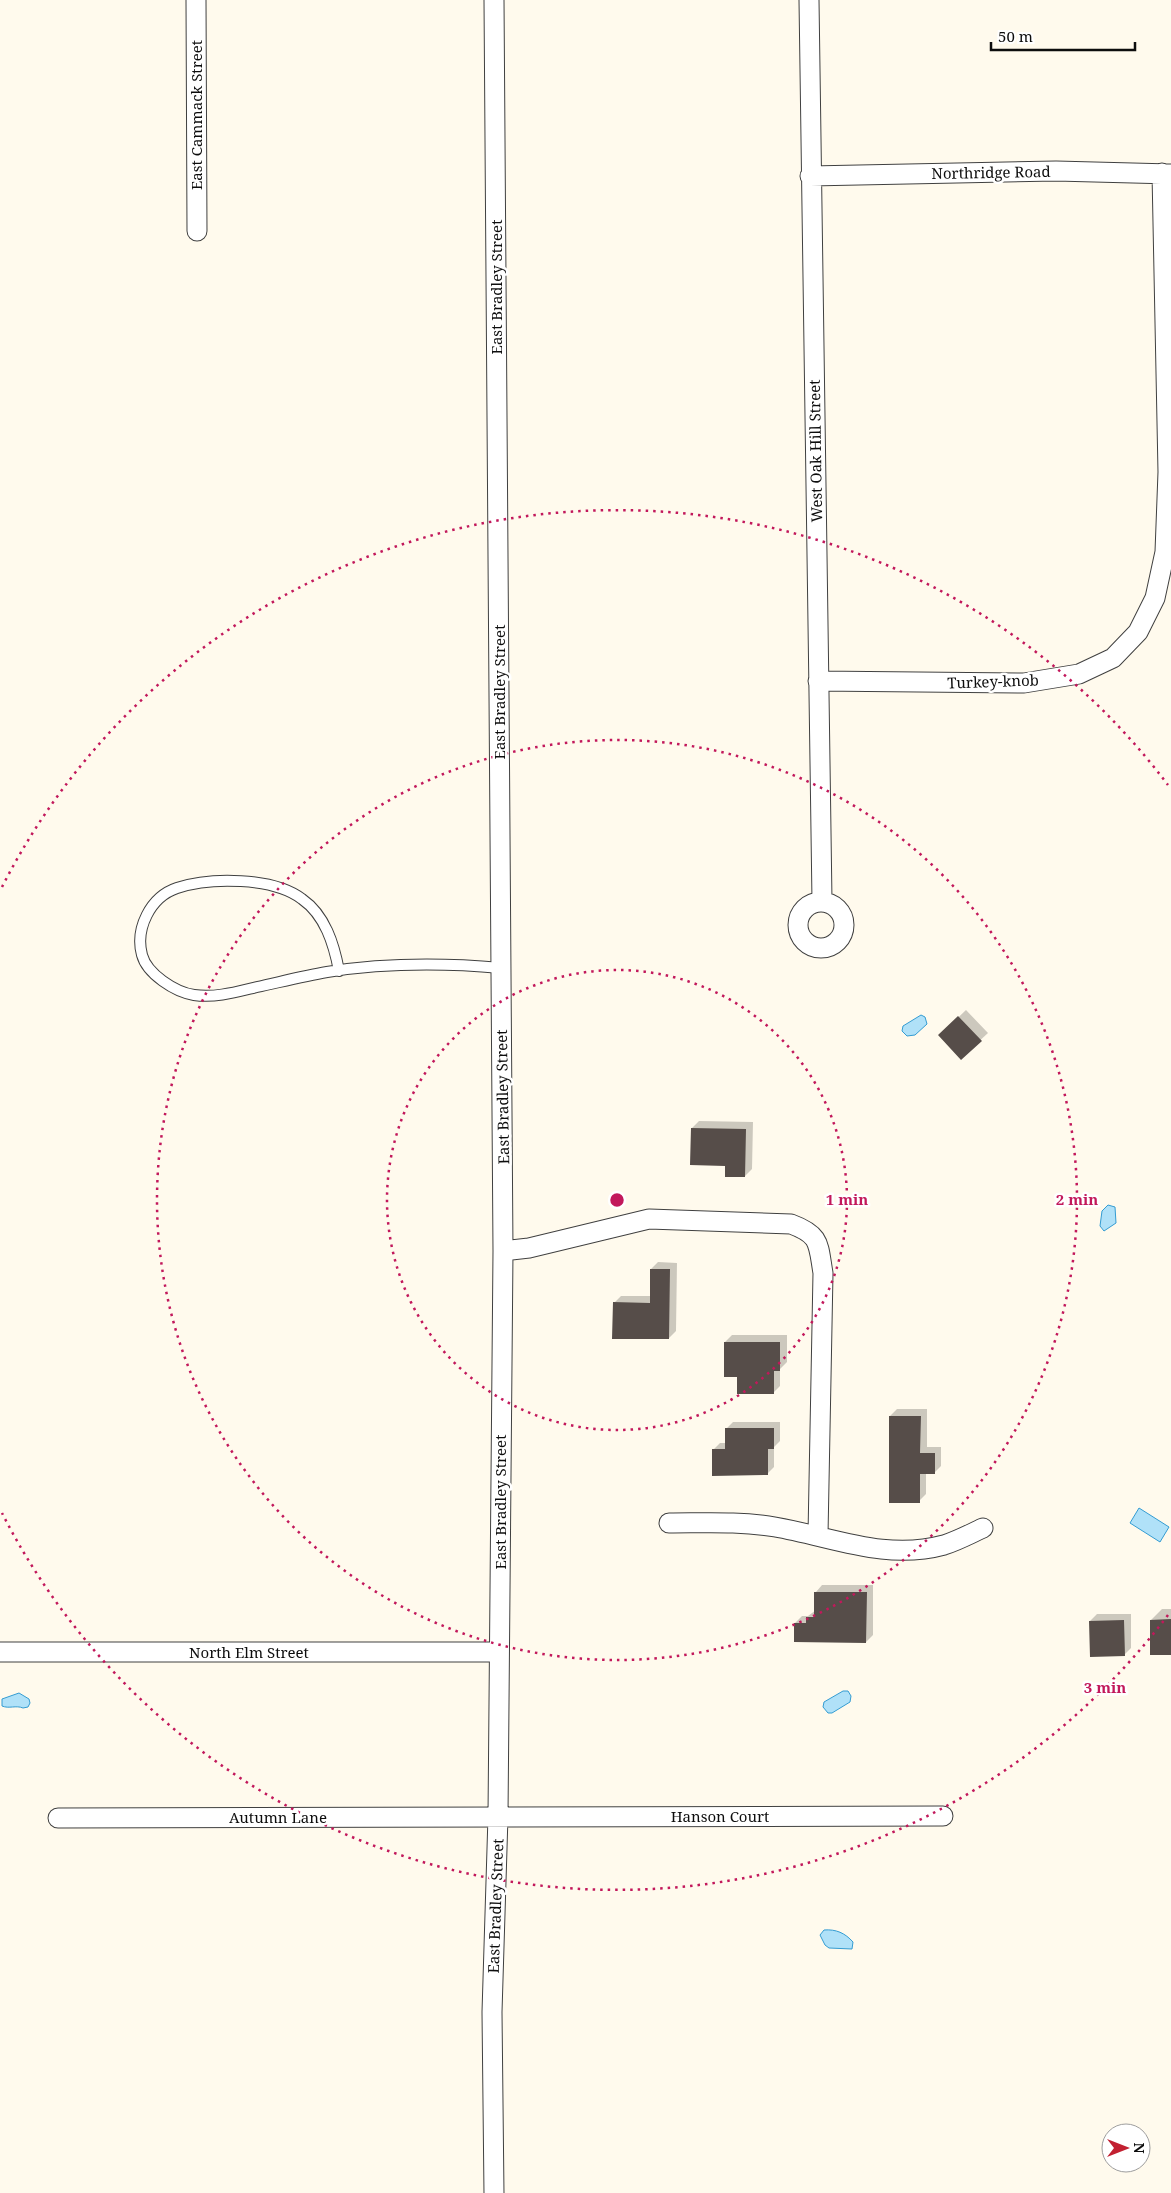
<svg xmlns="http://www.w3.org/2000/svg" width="1171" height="2193" font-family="'Noto Serif',serif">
	<rect width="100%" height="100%" fill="#fffaed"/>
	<!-- water -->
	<path fill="#b0e1f8" stroke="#349cd2" d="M921,1015L925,1017L927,1024L915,1035L907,1036L902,1031L903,1026Z
		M1108,1205L1115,1207L1116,1223L1104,1231L1100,1226L1102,1211Z
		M1139,1508L1169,1527L1160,1542L1130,1523Z
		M843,1691H848L851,1696L850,1702L832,1713H828L823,1707L824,1702Z
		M19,1693L29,1699L30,1703L28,1707L23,1708C16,1705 9,1709 2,1706V1699Z
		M824,1930C836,1929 845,1933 853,1942L852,1949L829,1948L825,1945L820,1935Z"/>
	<!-- shadow -->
	<path fill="#0003" d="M966,1010L988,1033L961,1058L940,1035Z
		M699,1121L753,1122L752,1169L745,1176L727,1165L692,1128Z
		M658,1262L677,1263L676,1331L669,1338L614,1303L621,1296H651V1269Z
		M732,1335H787V1362L780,1369V1386L773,1393L725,1342Z
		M897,1409H927V1447H941V1466L934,1473H926V1494L919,1501L890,1416Z
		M733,1422H780V1441L774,1447V1467L767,1474L713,1450L720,1443H726V1429Z
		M822,1585H873V1635L866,1642L795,1623L802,1616H808L816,1610V1592Z
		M1162,1609H1171V1654L1151,1620Z
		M1097,1614H1131V1648L1124,1655L1090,1621Z"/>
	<!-- building -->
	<path fill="#564d49" d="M958,1016L982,1041L961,1060L938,1035Z
		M691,1128L746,1129L745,1177H725V1166L690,1165Z
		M650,1269H670L669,1339H612L613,1302L650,1303Z
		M724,1342H780V1371H774V1394H737V1377H724Z
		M889,1416H921L920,1453H935V1474H920V1503H889Z
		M725,1428H774V1449H768V1475L712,1476V1449H725Z
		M814,1592H867L866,1643L794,1642V1623H806V1617H814Z
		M1171,1619V1655H1150V1620Z
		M1124,1620L1125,1656L1090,1657L1089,1621Z"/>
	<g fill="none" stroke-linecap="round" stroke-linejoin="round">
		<!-- service casing -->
		<g stroke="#404040" stroke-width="12">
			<path id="service" d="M339,971C334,944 325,915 302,899C273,877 210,877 177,888C150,897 135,929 142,955C147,974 175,992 194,995C216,998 236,992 257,987C280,982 304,976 327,972C384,963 444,963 501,968"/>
		</g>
		<!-- minor casing -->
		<g stroke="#404040" stroke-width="21">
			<path id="minor" d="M196,0L197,231
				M809,0L822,901
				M810,176L1056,171L1171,174
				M818,681L1024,683L1079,674L1113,658L1138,632L1155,598L1165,552L1168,472L1162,173
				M798 925a23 23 0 1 1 46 0a23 23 0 1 1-46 0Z
				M503,1251L529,1248L649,1219L791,1224C821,1235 818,1244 823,1273L818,1535
				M669,1523C705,1523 740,1521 775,1527C833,1537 885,1561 944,1545C957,1541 970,1534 983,1528
				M0,1652H499
				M58,1818L943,1816
				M494,2193L492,2012L498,1816L503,1251L494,0"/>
		</g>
		<!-- service -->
		<use href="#service" stroke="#fff" stroke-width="10"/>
		<!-- minor -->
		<use href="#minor" stroke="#fff" stroke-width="19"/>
	</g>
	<!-- distance rings -->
	<g fill="none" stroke="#c2185b" stroke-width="2.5" stroke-dasharray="2.5 5">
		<circle cx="617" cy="1200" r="230"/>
		<circle cx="617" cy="1200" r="460"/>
		<path d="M1168 1615A690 690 0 0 1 2 1513M2 887A690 690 0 0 1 1168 785"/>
	</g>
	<g text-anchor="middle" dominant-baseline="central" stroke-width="5" stroke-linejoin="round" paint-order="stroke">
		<!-- street labels -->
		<g font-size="15" fill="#0d0d0d" stroke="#fff">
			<text transform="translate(196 115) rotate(-90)">East Cammack Street</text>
			<text transform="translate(991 172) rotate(-1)">Northridge Road</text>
			<text transform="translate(496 287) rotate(-90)">East Bradley Street</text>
			<text transform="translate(815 451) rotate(-91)">West Oak Hill Street</text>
			<text transform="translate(993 681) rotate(-2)">Turkey-knob</text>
			<text transform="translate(499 692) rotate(-90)">East Bradley Street</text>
			<text transform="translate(502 1097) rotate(-91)">East Bradley Street</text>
			<text transform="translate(500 1502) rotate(-90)">East Bradley Street</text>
			<text x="249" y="1652">North Elm Street</text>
			<text x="720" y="1816">Hanson Court</text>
			<text x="278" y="1817">Autumn Lane</text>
			<text transform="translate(495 1906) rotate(-88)">East Bradley Street</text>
		</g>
	</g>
	<circle cx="617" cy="1200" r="8" fill="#c2185b" stroke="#fff" stroke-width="2.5"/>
	<g font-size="15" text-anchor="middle" font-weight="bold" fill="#c2185b" stroke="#fff" stroke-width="5" stroke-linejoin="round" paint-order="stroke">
		<text x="847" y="1205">1 min</text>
		<text x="1077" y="1205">2 min</text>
		<text x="1105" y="1693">3 min</text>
	</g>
	<!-- north arrow -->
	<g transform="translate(1126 2148) rotate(90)"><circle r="24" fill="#ffffff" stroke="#9e9e9e"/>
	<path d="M0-4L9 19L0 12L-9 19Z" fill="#c22031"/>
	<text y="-8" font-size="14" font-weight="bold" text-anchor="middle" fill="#0d0d0d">N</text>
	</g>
	<!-- scale -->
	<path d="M991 42v8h144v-8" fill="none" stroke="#0d0d0d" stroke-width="2.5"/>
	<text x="998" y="42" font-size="15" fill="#0d0d0d" stroke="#ffffff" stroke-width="4" paint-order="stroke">50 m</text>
</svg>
